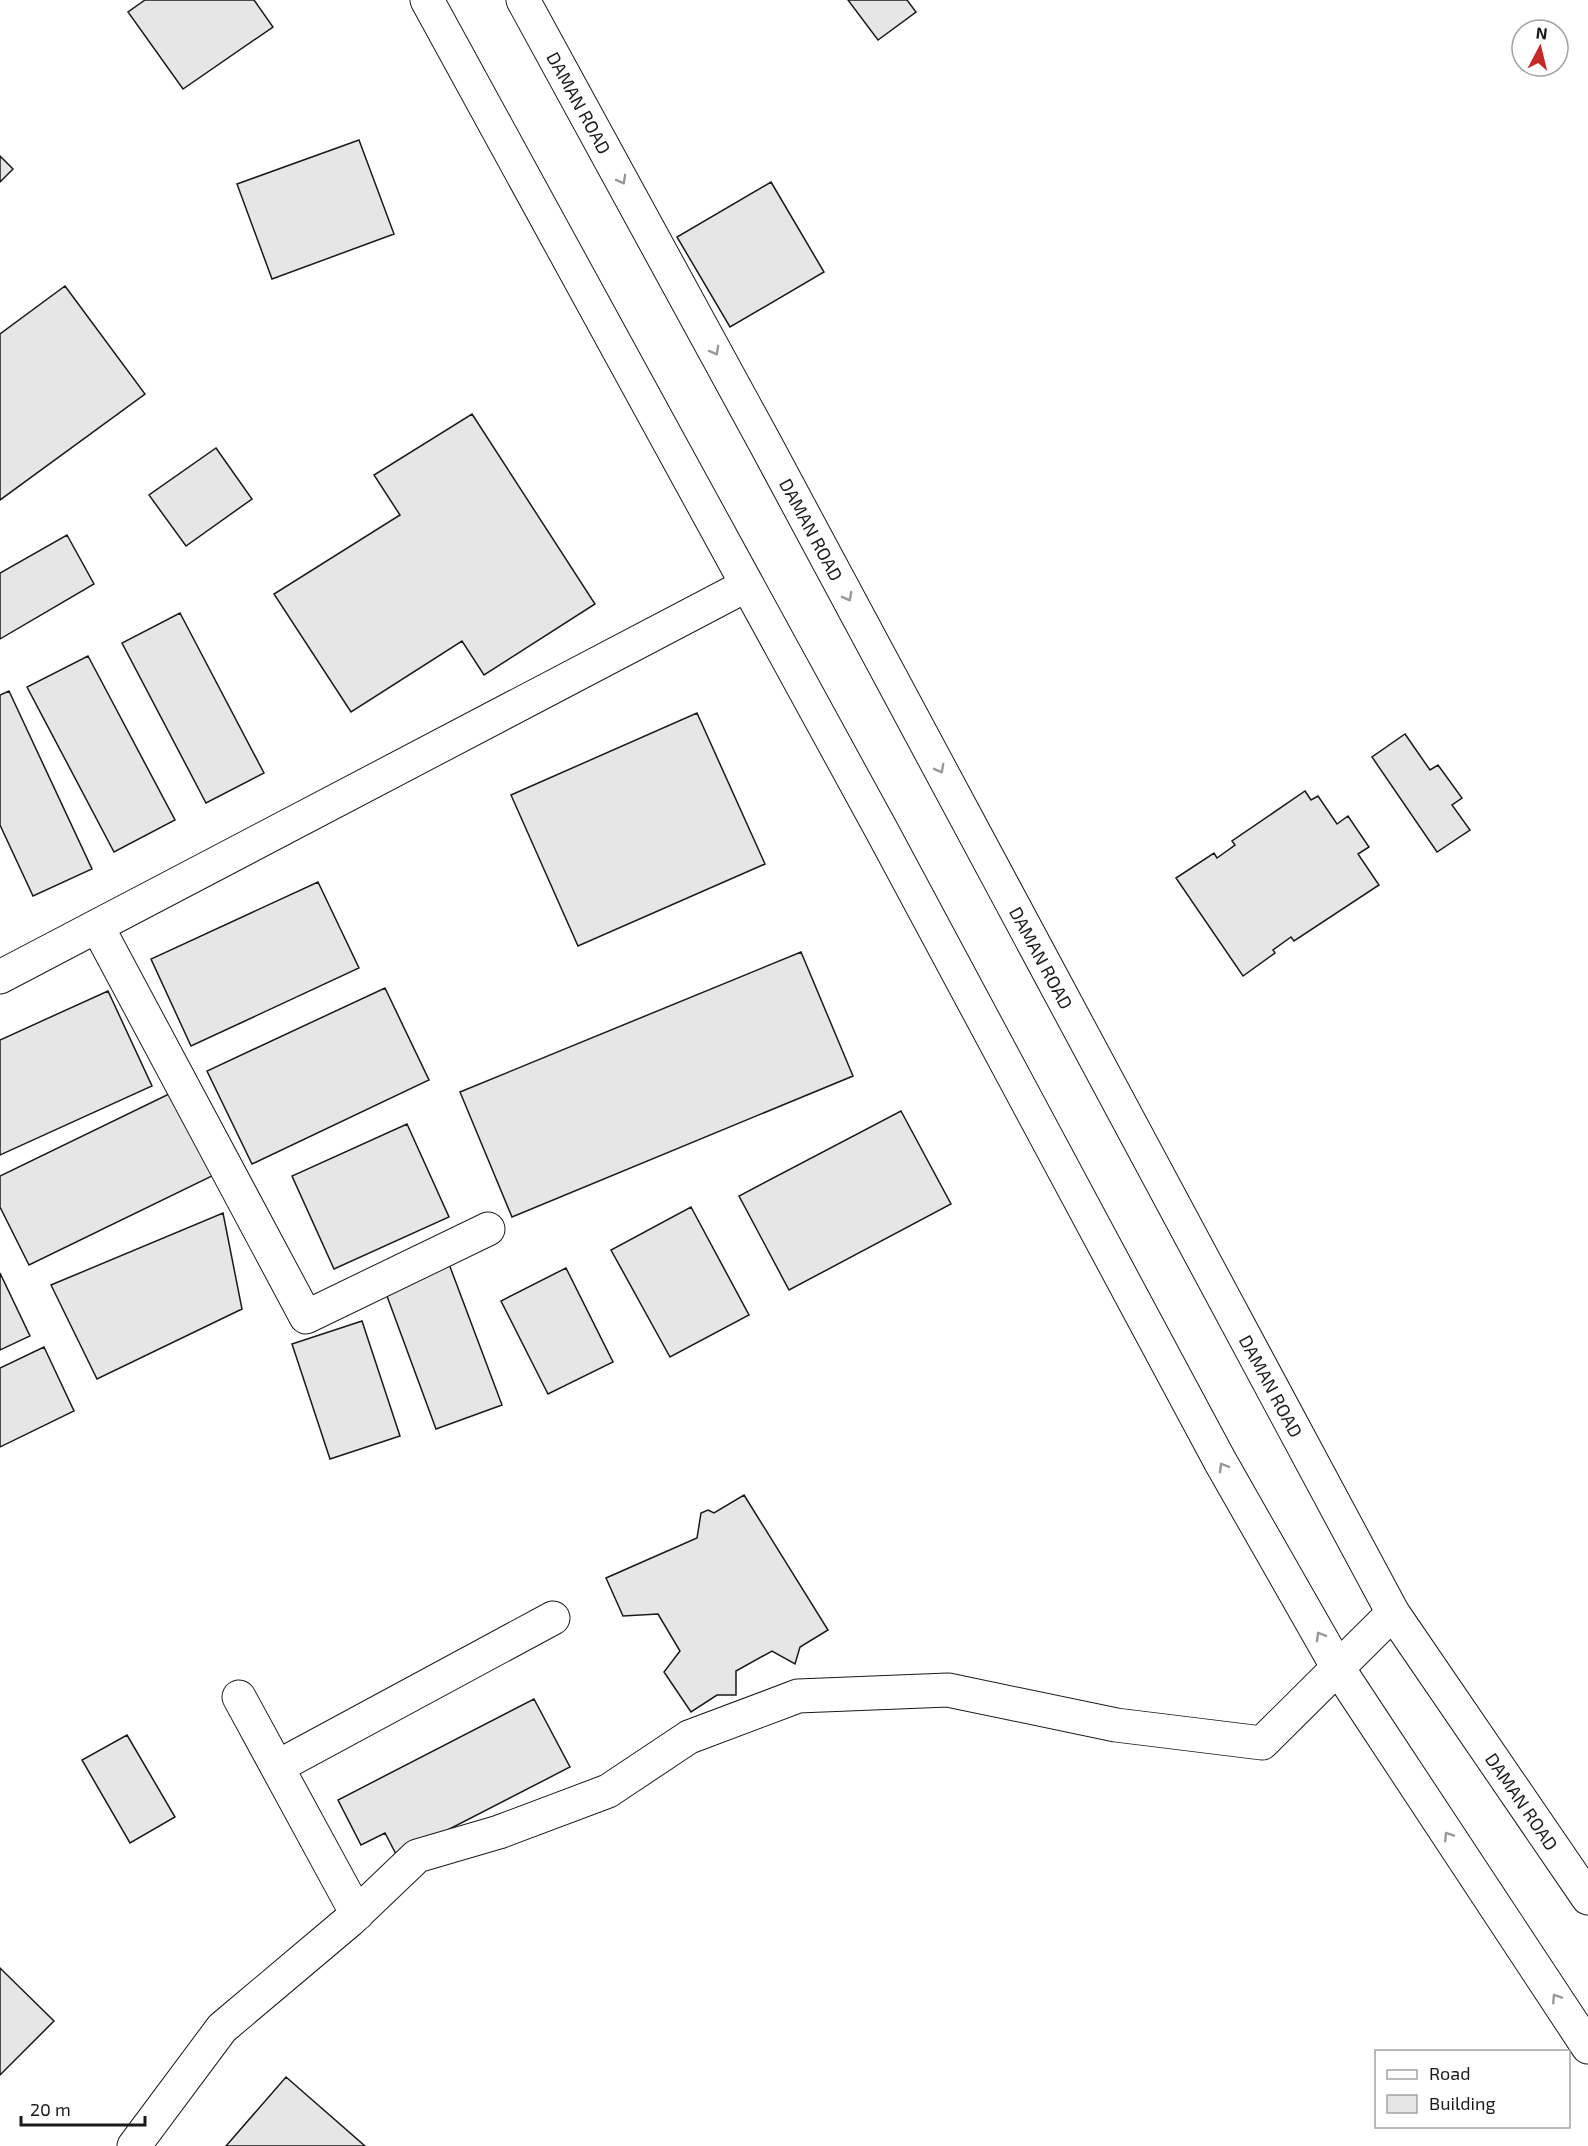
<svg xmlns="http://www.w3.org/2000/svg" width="1588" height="2146" font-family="'Exo 2',sans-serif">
	<rect width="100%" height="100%" fill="#fff"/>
	<!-- building -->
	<path fill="#e6e6e6" stroke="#1a1a1a" stroke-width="1.5" d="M145,0H254L273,27L183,89L128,12Z
		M848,0H907L916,12L878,40Z
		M359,140L394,234L272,279L237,184Z
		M0,156L13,169L0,182Z
		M771,182L824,272L730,327L677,237Z
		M65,286L145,394L0,500V334Z
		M472,414L595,604L484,675L462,641L351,712L274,594L400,515L374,475Z
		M216,448L252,499L186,546L149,495Z
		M67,535L94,584L0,639V573Z
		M180,613L264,773L206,803L122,643Z
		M88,656L175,820L114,852L27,687Z
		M9,691L92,869L33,896L0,825V695Z
		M697,713L765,864L578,946L511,795Z
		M1405,734L1430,770L1438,765L1462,798L1452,805L1470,830L1437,852L1372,757Z
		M1305,791L1311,800L1318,796L1337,824L1348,816L1369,847L1358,854L1379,885L1294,941L1291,937L1273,950L1275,953L1243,976L1176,878L1214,853L1217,858L1235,845L1232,841Z
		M318,882L359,968L191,1046L151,959Z
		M801,952L853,1076L512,1217L460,1092Z
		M385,988L429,1080L252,1164L207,1071Z
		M108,991L152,1086L0,1155V1040Z
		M171,1093L212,1176L29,1265L0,1207V1176Z
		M901,1111L951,1204L789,1290L739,1196Z
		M407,1124L449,1217L334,1269L292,1176Z
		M691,1207L749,1315L670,1357L611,1250Z
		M223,1213L242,1309L97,1379L51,1285Z
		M449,1264L502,1405L436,1429L384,1288Z
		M566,1268L613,1362L548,1394L501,1301Z
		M0,1273L30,1336L0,1350Z
		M362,1321L400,1436L330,1459L292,1344Z
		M44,1347L74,1411L0,1447V1368Z
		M744,1495L828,1630L800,1647L795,1664L772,1651L736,1671V1695H717L691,1712L664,1672L680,1651L658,1614L623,1616L606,1578L697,1538L701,1513L708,1510L714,1513Z
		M534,1699L570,1767L397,1856L385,1833L361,1845L338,1800Z
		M127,1735L175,1817L130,1843L82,1760Z
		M0,1968L54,2021L0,2075Z
		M286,2077L365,2146H226Z"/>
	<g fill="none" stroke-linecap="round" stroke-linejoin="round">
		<!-- street casing -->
		<g stroke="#1a1a1a" stroke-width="35">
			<path id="street" d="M97,926L306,1317L488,1229
				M0,977L747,585
				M239,1697L357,1914
				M277,1767L553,1618
				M134,2146L222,2028L349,1921L417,1856L499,1832L608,1791L689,1737L798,1696L948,1690L1116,1725L1262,1743L1393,1613"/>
		</g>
		<!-- primary casing -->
		<g stroke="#1a1a1a" stroke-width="35">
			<g id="primary">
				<path d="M427,0L882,831L1220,1461L1338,1668L1588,2047"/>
				<path id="s1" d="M523,0L765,443L1393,1613L1588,1898"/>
			</g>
		</g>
		<!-- street -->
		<use href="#street" stroke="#fff" stroke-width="33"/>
		<!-- primary -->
		<use href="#primary" stroke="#fff" stroke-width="33"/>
	</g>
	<!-- one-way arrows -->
	<defs><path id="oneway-chevron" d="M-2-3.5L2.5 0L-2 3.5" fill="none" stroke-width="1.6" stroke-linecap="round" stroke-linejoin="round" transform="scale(1.5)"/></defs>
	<g stroke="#989898">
		<use href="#oneway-chevron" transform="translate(622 180) rotate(61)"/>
		<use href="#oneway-chevron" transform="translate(715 351) rotate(61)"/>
		<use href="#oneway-chevron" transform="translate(848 597) rotate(62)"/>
		<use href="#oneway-chevron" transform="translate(940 769) rotate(62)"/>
		<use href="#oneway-chevron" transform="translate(1223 1467) rotate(-120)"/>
		<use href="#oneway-chevron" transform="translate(1320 1636) rotate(-120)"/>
		<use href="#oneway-chevron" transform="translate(1448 1836) rotate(-123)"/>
		<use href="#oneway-chevron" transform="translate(1556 1998) rotate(-123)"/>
	</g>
	<g text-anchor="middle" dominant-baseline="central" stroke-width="4.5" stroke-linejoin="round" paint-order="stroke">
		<!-- street labels -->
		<g font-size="18" fill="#1a1a1a" stroke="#fff">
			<text stroke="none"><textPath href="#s1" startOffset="117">DAMAN ROAD</textPath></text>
			<text stroke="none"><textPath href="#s1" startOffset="603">DAMAN ROAD</textPath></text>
			<text stroke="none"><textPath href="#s1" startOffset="1089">DAMAN ROAD</textPath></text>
			<text stroke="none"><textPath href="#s1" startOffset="1575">DAMAN ROAD</textPath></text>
			<text stroke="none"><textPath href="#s1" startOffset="2061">DAMAN ROAD</textPath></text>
		</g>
	</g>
	<!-- legend -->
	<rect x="1375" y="2050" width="195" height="78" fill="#ffffff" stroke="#a3a3a3" stroke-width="1.5"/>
	<rect x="1387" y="2070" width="30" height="9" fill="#ffffff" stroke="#a3a3a3" stroke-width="1.5"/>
	<text x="1429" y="2080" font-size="18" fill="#1a1a1a">Road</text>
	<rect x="1387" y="2095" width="30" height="18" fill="#e6e6e6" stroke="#a3a3a3" stroke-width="1.5"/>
	<text x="1429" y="2110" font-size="18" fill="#1a1a1a">Building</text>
	<!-- north arrow -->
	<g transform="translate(1540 48) rotate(7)"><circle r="28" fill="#ffffff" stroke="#a3a3a3" stroke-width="1.5"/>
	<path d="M0-4.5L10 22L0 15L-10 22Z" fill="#c62828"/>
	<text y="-9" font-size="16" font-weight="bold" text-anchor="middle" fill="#1a1a1a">N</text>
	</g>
	<!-- scale -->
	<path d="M21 2116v9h124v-9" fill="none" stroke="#1a1a1a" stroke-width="3"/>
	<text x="30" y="2116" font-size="18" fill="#1a1a1a" stroke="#ffffff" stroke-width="4.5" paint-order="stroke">20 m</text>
</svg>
